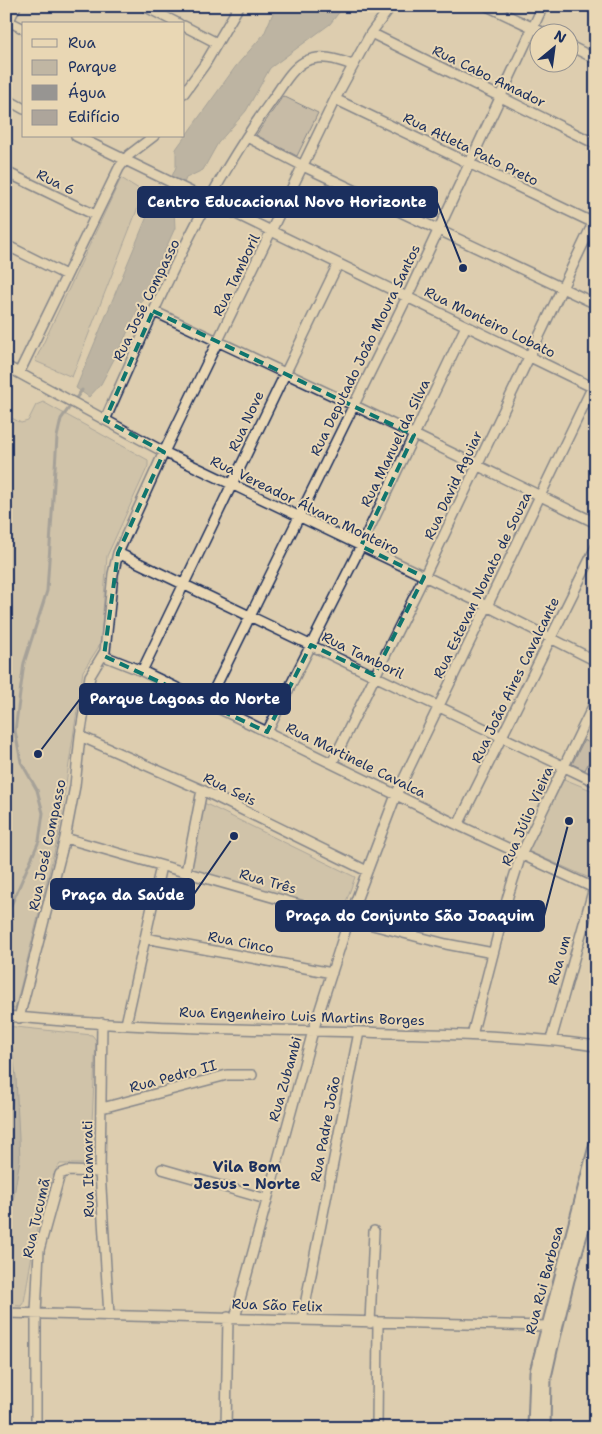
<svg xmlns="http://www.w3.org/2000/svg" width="602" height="1434" font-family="'Shantell Sans',sans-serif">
	<rect width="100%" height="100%" fill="#ddcdaf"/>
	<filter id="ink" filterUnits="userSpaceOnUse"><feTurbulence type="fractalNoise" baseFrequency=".02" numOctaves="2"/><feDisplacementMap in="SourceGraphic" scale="10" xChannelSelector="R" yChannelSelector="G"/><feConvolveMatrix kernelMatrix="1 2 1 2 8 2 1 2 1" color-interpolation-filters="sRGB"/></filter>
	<g filter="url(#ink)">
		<!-- built -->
		<path fill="#cfc1a9" d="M596,710V777L571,765Z"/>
		<!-- green -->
		<path fill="#c0b6a3" stroke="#6e7280" d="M121,178L144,192L72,377L35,361Z
			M43,402L148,460V466L107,556L101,639L98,648L83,671L58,837L15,1009L6,1008V415L21,423L28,421L36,405Z
			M564,779L596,792V881L528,851Z
			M204,803L355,877L342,913L190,870Z
			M6,1026L92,1035L96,1040L90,1164H60C39,1194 31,1264 24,1302L21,1306L6,1305Z"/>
		<!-- water -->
		<path fill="#979592" stroke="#656c7d" d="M276,6H344L330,24L270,68L246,111L218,143L203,170L186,178L174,208L175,228L123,342L101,384L89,397L76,388L148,214L164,195L176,167V149L236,66L264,34Z
			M6,1043L12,1049L16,1077L20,1159L10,1219L6,1228Z"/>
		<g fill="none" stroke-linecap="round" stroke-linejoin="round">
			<!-- stream -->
			<path stroke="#656c7d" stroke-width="3" d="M6,917L39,841L43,813L37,790L21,762L15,731L24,663L47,591L57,437L61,419L82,390"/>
		</g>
		<!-- building -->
		<path fill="#ada59b" stroke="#1b2f5e" d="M283,96L318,113L297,156L256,135Z
			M584,740L596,746V766L589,762L585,770L572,764Z"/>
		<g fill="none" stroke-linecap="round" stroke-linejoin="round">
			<!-- minor casing -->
			<g stroke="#1b2f5e" stroke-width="12">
				<path id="minor" d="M144,6L179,24
					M487,6L542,32
					M6,20L24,29
					M184,26L217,43
					M6,27L16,6
					M371,33L596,144
					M570,46L596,59
					M184,93L205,64L239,6
					M6,99L24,109
					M335,99L596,224
					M76,136L596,389
					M247,137L303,166L596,304
					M6,172L95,215
					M6,245L66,275
					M153,311L353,405L596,523
					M6,366L164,452L487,606L596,661
					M19,373L119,168L129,155L154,136
					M105,420C154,310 201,197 272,100C281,88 291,69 304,62C320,54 337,59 352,65
					M118,553L596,782
					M104,656L142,671L458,825L596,889
					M142,671L338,264
					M207,704L407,297L543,6
					M267,732L361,546L466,326
					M80,736L202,790L367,871
					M332,763L424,577L596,217
					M458,825L596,547
					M65,838L349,919L446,944L493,953
					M186,872L202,790
					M145,938L332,973
					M6,1016C134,1029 264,1029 392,1033C460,1035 528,1036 596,1046
					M19,1018L65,838L75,786L80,736L90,676L105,651L113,574L118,553L164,452L335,99L371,33L391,6
					M102,1023L100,1172L109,1315
					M126,1024L161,866
					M472,1035L508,896L521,855L596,700
					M551,1040L594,888
					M102,1108L227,1075H252
					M162,1169L266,1199
					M6,1313L547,1326
					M235,1318L313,1031L349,919L396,795L592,388
					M302,1320L359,1032
					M370,1323L374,1231
					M36,1428V1314L39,1250L60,1174L68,1171L100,1172
					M226,1428L228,1317
					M377,1428L378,1323"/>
			</g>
			<!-- tertiary casing -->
			<g stroke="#1b2f5e" stroke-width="15">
				<path id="tertiary" d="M534,1428L536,1372L596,1143
					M544,1428L545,1377L551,1350L568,1280L596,1183"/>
			</g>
			<!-- minor -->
			<use href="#minor" stroke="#e9d7b4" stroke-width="9"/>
			<!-- tertiary -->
			<use href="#tertiary" stroke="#e9d7b4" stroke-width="11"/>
		</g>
	</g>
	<!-- marked area -->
	<path d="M0 0H602V1434H0ZM153,311L414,435L361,546L424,577L374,675L311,645L267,732L104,656L118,553L164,452L105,420Z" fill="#ddcdaf" fill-opacity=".55" fill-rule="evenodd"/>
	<path fill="none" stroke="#0f766e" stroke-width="4" stroke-dasharray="10 6" stroke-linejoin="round" d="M153,311L414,435L361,546L424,577L374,675L311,645L267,732L104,656L118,553L164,452L105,420Z"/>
	<g text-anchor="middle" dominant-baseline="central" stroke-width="4" stroke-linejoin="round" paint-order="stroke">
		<!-- street labels -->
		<g font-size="14" fill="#1b2f5e" stroke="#e9d7b4">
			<text transform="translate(489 76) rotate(26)">Rua Cabo Amador</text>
			<text transform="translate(471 149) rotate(26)">Rua Atleta Pato Preto</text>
			<text transform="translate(56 182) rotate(26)">Rua 6</text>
			<text transform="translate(236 275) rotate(-64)">Rua Tamboril</text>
			<text transform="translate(146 300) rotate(-64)">Rua José Compasso</text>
			<text transform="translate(490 322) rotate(26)">Rua Monteiro Lobato</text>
			<text transform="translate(365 350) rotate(-64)">Rua Deputado João Moura Santos</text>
			<text transform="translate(246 421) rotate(-65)">Rua Nove</text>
			<text transform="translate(395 443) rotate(-64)">Rua Manuel da Silva</text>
			<text transform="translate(453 485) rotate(-65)">Rua David Aguiar</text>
			<text transform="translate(305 505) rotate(26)">Rua Vereador Álvaro Monteiro</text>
			<text transform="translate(482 585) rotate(-64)">Rua Estevan Nonato de Souza</text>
			<text transform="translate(363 655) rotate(26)">Rua Tamboril</text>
			<text transform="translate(515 680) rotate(-64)">Rua João Aires Cavalcante</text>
			<text transform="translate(356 760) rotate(26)">Rua Martinele Cavalca</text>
			<text transform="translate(230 789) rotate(26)">Rua Seis</text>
			<text transform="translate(527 816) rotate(-66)">Rua Júlio Vieira</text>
			<text transform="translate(47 845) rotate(-78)">Rua José Compasso</text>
			<text transform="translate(268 881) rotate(16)">Rua Três</text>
			<text transform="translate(241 942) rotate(11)">Rua Cinco</text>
			<text transform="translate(559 960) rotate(-74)">Rua um</text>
			<text transform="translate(302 1016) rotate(2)">Rua Engenheiro Luis Martins Borges</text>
			<text transform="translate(173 1076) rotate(-15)">Rua Pedro II</text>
			<text transform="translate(285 1079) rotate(-74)">Rua Zubambi</text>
			<text transform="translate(325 1129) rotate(-79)">Rua Padre João</text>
			<text transform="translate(88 1169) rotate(-91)">Rua Itamarati</text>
			<text transform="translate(36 1218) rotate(-77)">Rua Tucumã</text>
			<text transform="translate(544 1280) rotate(-75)">Rua Rui Barbosa</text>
			<text transform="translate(277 1305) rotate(2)">Rua São Felix</text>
		</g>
		<!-- neighbourhood labels -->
		<g font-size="15" font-weight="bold" fill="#1b2f5e" stroke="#e9d7b4">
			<text x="247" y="1167">Vila Bom<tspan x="247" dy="17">Jesus - Norte</tspan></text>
		</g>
	</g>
	<!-- callouts -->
	<path fill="none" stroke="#1b2f5e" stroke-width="2" d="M463 268L437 202M38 754L80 699M234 836L194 894M569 821L544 916"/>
	<g fill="#1b2f5e" stroke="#e9d7b4" stroke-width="2">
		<circle cx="463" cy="268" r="5"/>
		<circle cx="38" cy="754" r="5"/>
		<circle cx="234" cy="836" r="5"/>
		<circle cx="569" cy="821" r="5"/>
	</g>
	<g fill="#1b2f5e" stroke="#1b2f5e" stroke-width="2">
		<rect x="138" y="187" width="299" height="30" rx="5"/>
		<rect x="80" y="684" width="210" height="30" rx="5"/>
		<rect x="51" y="879" width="143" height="30" rx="5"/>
		<rect x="276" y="901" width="268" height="30" rx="5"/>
	</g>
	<g font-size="15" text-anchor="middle" font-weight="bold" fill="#fff">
		<text x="287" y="207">Centro Educacional Novo Horizonte</text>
		<text x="185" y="704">Parque Lagoas do Norte</text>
		<text x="123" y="900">Praça da Saúde</text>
		<text x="410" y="921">Praça do Conjunto São Joaquim</text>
	</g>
	<!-- margin -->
	<rect width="602" height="1434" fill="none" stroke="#e9d7b4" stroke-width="25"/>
	<rect x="12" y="12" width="577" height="1409" fill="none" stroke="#1b2f5e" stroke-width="2" filter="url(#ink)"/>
	<!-- legend -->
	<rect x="22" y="22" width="162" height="115" fill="#e9d7b4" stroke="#979492"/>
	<rect x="32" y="39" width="25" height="8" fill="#e9d7b4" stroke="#979492"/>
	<text x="68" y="48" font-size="15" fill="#1b2f5e">Rua</text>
	<rect x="32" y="60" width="25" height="15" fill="#c0b6a3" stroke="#979492"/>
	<text x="68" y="72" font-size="15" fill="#1b2f5e">Parque</text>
	<rect x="32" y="85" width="25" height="15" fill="#979592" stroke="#979492"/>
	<text x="68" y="98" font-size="15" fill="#1b2f5e">Água</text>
	<rect x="32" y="110" width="25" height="15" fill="#ada59b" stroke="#979492"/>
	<text x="68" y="122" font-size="15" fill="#1b2f5e">Edifício</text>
	<!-- north arrow -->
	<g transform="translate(554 48) rotate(29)"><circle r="24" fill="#e9d7b4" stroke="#979492"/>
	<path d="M0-4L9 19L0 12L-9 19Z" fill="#1b2f5e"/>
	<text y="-8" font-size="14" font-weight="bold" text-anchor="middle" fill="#1b2f5e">N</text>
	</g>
</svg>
